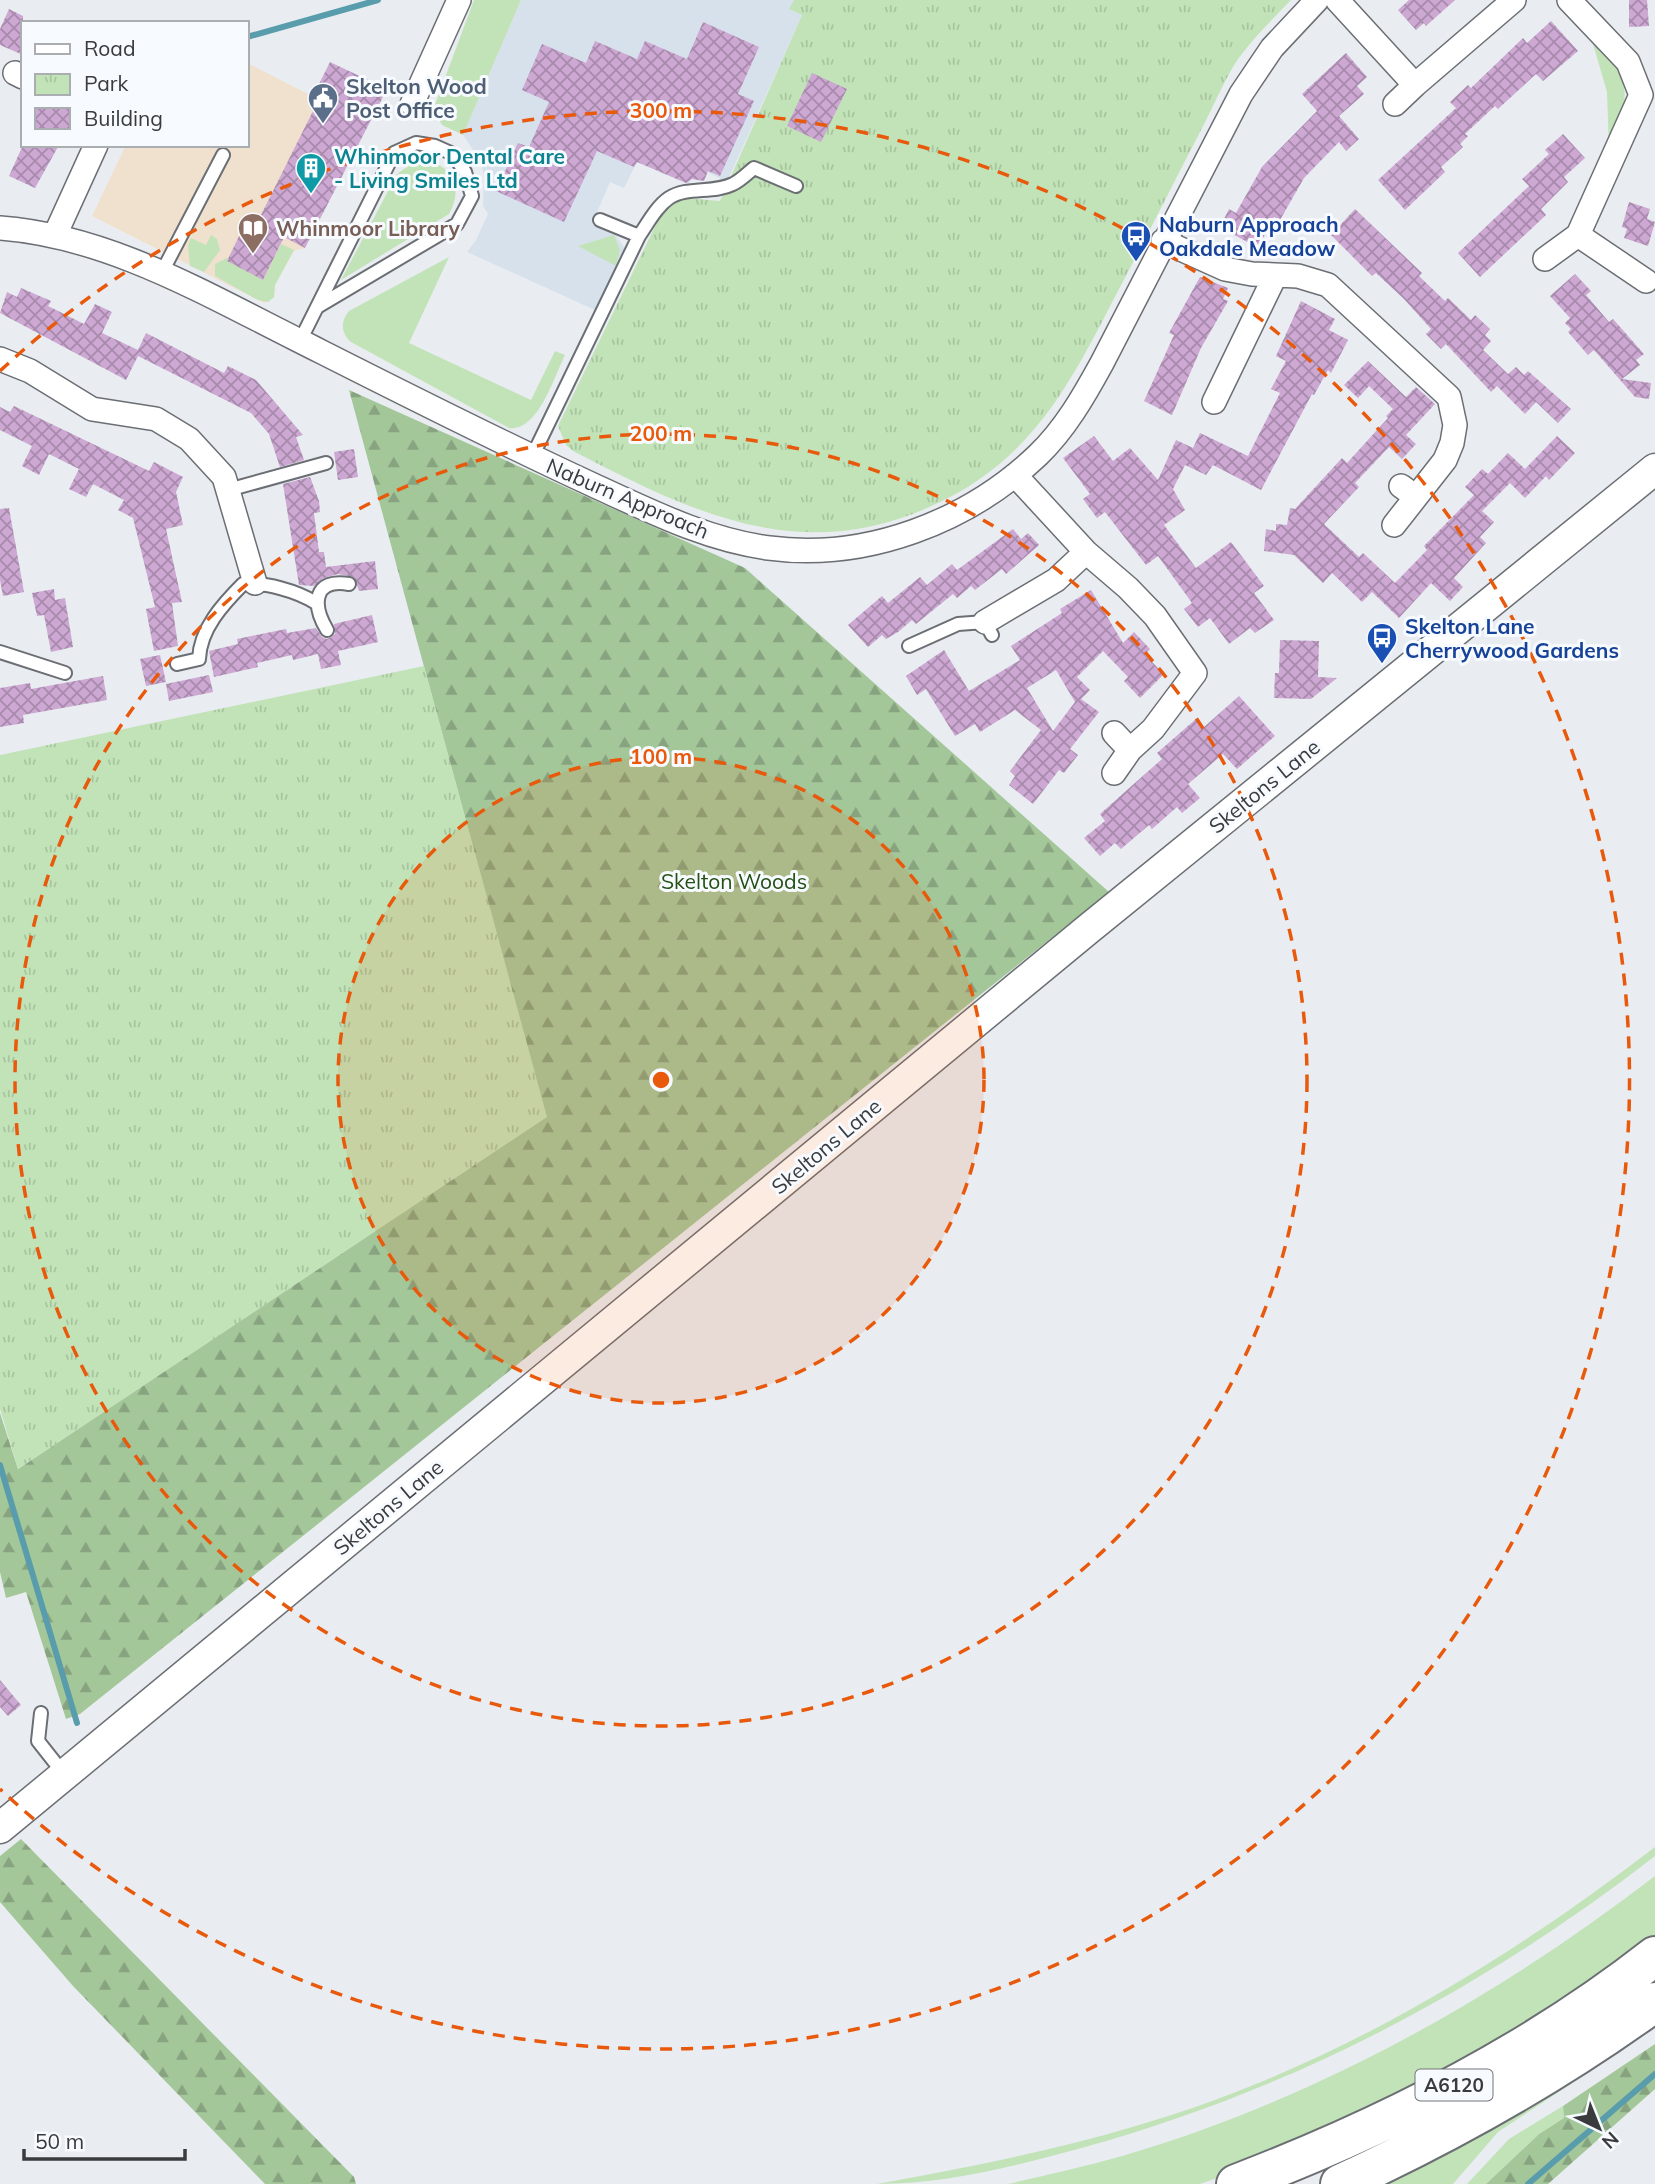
<svg xmlns="http://www.w3.org/2000/svg" width="1655" height="2184" font-family="Mulish,sans-serif">
	<defs>
		<pattern id="forest-firs" width="22" height="20" patternUnits="userSpaceOnUse" patternTransform="scale(1.75)"><rect width="22" height="20" fill="#a4c79a"/><path d="M5 1l3.5 6h-7zM16 11l3.5 6h-7z" fill="#87a37f"/></pattern>
		<pattern id="park-tufts" width="24" height="20" patternUnits="userSpaceOnUse" patternTransform="scale(1.75)"><rect width="24" height="20" fill="#c2e3b8"/><path d="M3 7l-1-3M5 7V3M7 7l1-3M15 17l-1-3M17 17v-4M19 17l1-3" fill="none" stroke="#a7c49f"/></pattern>
		<pattern id="building-cross-hatch" width="8" height="8" patternUnits="userSpaceOnUse" patternTransform="scale(1.75)"><rect width="8" height="8" fill="#cda8d2"/><path d="M0 0l8 8M0 8l8-8" fill="none" stroke="#a78aac"/></pattern>
	</defs>
	<rect width="100%" height="100%" fill="#e9edf2"/>
	<!-- commercial -->
	<path fill="#f0e0ce" d="M247,63L320,100L305,248L294,251L275,285L274,297L264,303L92,216L126,145H247Z"/>
	<!-- built -->
	<path fill="#d7e1ec" d="M521,0H794L790,9L802,15L727,182L697,167L689,184L637,162L624,188L610,182L592,224L615,234L626,250L624,263L613,275L595,310L467,252L476,240L488,214L483,206L484,176L480,160L463,135Z"/>
	<!-- green -->
	<path fill="#c2e3b8" d="M474,0H521L463,135L442,125L433,110Z
		M1591,37C1635,79 1630,97 1609,150L1607,92Z
		M424,160C452,164 464,189 449,214L341,280L397,174L414,162Z
		M211,235L217,239L220,250L204,272L190,266L188,246L191,238L206,245Z
		M614,235L620,250L616,266L578,246Z
		M281,244L294,250L275,285L274,297L268,302L258,300L215,276V264L227,258L263,280Z
		M449,257L409,343L531,400L555,351L565,355C554,377 538,432 509,428L351,342C341,333 340,322 349,311Z
		M1655,1847V1856C1484,1989 1294,2089 1085,2147C1016,2166 948,2184 877,2184C1004,2161 1131,2135 1251,2086C1397,2027 1530,1943 1655,1847Z
		M1655,1876V1940L1511,2038L1277,2157L1200,2184H1008C1046,2175 1084,2167 1122,2156C1316,2099 1495,1999 1655,1876Z
		M1655,2018V2027L1636,2041L1498,2132L1453,2184H1367Z
		M1563,2106L1564,2118L1539,2134L1486,2184H1467L1509,2139Z"/>
	<!-- forest -->
	<path fill="url(#forest-firs)" d="M349,390L745,568L1109,892L80,1714L66,1719L26,1592L6,1598L0,1572V1413L18,1469L546,1117Z
		M21,1839L354,2177L356,2184H265L73,1986L0,1902V1856Z
		M1655,2044V2089L1548,2184H1486L1539,2134L1564,2118L1563,2106Z"/>
	<!-- park -->
	<path fill="url(#park-tufts)" d="M794,0H1291C1273,19 1253,38 1238,59C1223,82 1212,110 1199,134C1172,186 1146,238 1119,289C1069,386 1031,464 925,509C796,565 687,510 573,451L566,445L558,426L664,208L686,198L720,201L802,15L789,9Z
		M424,666L547,1117L18,1469L0,1409V755Z"/>
	<g fill="none" stroke-linecap="round" stroke-linejoin="round">
		<!-- stream -->
		<path stroke="#599dac" stroke-width="6" d="M247,37L378,0
			M0,1465L77,1723
			M1528,2184L1655,2074"/>
	</g>
	<!-- building -->
	<path fill="url(#building-cross-hatch)" fill-rule="evenodd" d="M1409,0H1455L1426,26L1424,23L1416,30L1398,10Z
		M1629,0H1647L1649,26L1629,27Z
		M9,9L23,16V55L0,45V29Z
		M1551,21L1578,51L1543,81L1536,74L1498,109L1495,106L1465,134L1468,136L1460,144L1463,147L1441,167L1445,172L1405,210L1378,180L1456,108L1450,102L1468,85L1471,88L1523,38L1527,43Z
		M703,22L759,47L738,94L754,101L720,176L708,171L704,181L692,179L686,183L637,162L634,167L597,151L564,222L496,191L518,143L529,147L549,102L522,90L542,44L586,63L595,41L637,59L645,41L687,59Z
		M1346,53L1367,77L1357,86L1364,94L1339,116L1359,139L1346,151L1339,142L1304,178L1280,220L1274,217L1258,248L1220,227L1229,209L1236,213L1262,167L1317,111L1302,94Z
		M330,62L387,89L305,248L284,237L263,280L227,261L244,226L253,231L322,93L316,90Z
		M812,73L847,89L821,142L787,126Z
		M1563,134L1585,158L1564,177L1568,182L1541,209L1546,215L1480,277L1458,253L1529,186L1522,179L1549,154L1545,150Z
		M23,145H59L35,188L9,176Z
		M1629,202L1650,209L1647,219L1655,222L1648,246L1624,238L1627,229L1622,227Z
		M1355,209L1422,273L1419,276L1445,301L1448,298L1471,320L1475,315L1490,329L1485,335L1491,341L1483,350L1508,374L1516,367L1524,375L1528,371L1571,409L1558,423L1536,402L1525,414L1497,386L1491,392L1446,344L1441,349L1426,334L1431,329L1404,299L1376,273L1372,276L1331,235Z
		M1575,274L1591,291L1586,295L1609,322L1613,319L1644,354L1636,360L1640,365L1622,379L1651,383L1649,399L1635,397L1594,350L1588,355L1568,332L1571,329L1565,323L1570,318L1550,296Z
		M1200,277L1228,288L1223,299L1228,301L1201,348L1172,415L1144,401L1174,335L1169,333Z
		M21,288L51,301L48,306L84,324L95,304L112,312L102,333L138,350L146,333L224,373L228,366L256,380L303,435L296,437L304,460L280,467L269,434L251,413L138,356L126,380L0,313L7,292L17,297Z
		M1301,301L1335,319L1329,330L1348,340L1331,373L1328,370L1314,395L1312,394L1261,490L1213,465L1206,475L1185,465L1173,489L1185,510L1164,525L1196,568L1231,542L1264,586L1254,593L1274,620L1255,633L1250,628L1229,644L1210,618L1198,627L1184,609L1192,603L1158,556L1146,565L1105,512L1097,518L1083,499L1090,494L1063,458L1094,436L1113,461L1130,448L1158,480L1176,440L1193,448L1200,433L1248,456L1280,393L1271,389L1286,361L1276,356Z
		M1368,361L1406,397L1416,387L1435,404L1406,435L1416,444L1402,459L1389,447L1355,483L1359,487L1324,524L1359,557L1363,553L1395,583L1427,550L1424,546L1474,495L1465,487L1482,469L1488,474L1508,453L1525,469L1557,436L1575,453L1549,480L1546,476L1525,498L1510,483L1482,511L1494,522L1480,537L1486,543L1454,578L1463,587L1450,601L1431,583L1399,618L1372,592L1362,602L1332,573L1323,583L1294,555L1264,551L1266,529L1276,531V524L1287,525L1290,508L1295,509L1342,458L1347,463L1388,418L1386,416L1393,409L1369,386L1358,398L1344,385Z
		M14,406L149,471L154,462L183,477L176,492L183,525L166,529L182,602L172,603L178,646L154,651L146,609L155,607L133,518L118,510L124,500L93,484L86,497L69,489L79,469L49,454L39,475L22,466L32,446L0,430V407L10,412Z
		M354,449L358,477L338,480L334,452Z
		M310,477L319,501L320,512L314,513L319,552H324L326,567L375,561L378,589L359,591L354,577L338,574L324,578L314,586L299,585L283,484Z
		M9,508L24,592L3,596L0,580V509Z
		M1013,529L1021,539L1028,533L1039,545L1006,574L1002,569L975,590L971,586L957,598L953,594L916,624L912,620L898,632L886,639L882,635L868,647L848,625L882,596L888,603L920,577L927,585L952,564L957,570Z
		M54,589L55,600L65,598L73,647L51,652L44,615L37,616L32,593Z
		M1091,590L1123,643L1134,632L1150,649L1145,655L1164,674L1140,698L1124,681L1128,677L1103,651L1077,677L1090,690L1081,699L1099,712L1070,749L1078,755L1064,773L1059,770L1033,804L1009,785L1015,776L1010,771L1041,730L1015,710L980,732L975,724L955,736L926,689L917,695L906,676L944,650L969,691L1020,660L1011,646L1062,613L1060,609ZM1056,670L1075,702L1053,731L1027,688Z
		M372,615L378,642L338,651L341,665L321,669L318,654L293,660L292,655L257,663L258,667L214,677L209,651L238,644L237,639L286,629L287,633L316,628L322,637L327,639L335,634L334,624Z
		M1280,640L1319,641L1318,677L1337,678L1311,699L1274,698L1275,673H1279Z
		M160,655L166,682L146,686L140,659Z
		M209,675L213,692L169,701L166,684Z
		M103,676L107,700L23,715L24,723L0,727V688L30,683L31,689Z
		M1239,696L1275,736L1237,769L1223,754L1188,784L1200,798L1182,813L1177,807L1152,829L1149,825L1121,849L1115,843L1100,856L1084,838L1105,821L1100,814L1162,759L1157,753L1197,718L1204,727Z
		M0,1680L21,1705L8,1716L0,1707Z"/>
	<g fill="none" stroke-linecap="round" stroke-linejoin="round">
		<!-- service casing -->
		<g stroke="#6b6f74" stroke-width="16">
			<path id="service" d="M639,236C648,223 656,207 669,198C687,186 713,194 733,184C740,181 748,173 754,168L796,186
				M161,274L223,155
				M300,341L394,153L416,143L435,146L453,154L465,172L472,196L457,224L317,307
				M532,457L639,236L600,220
				M228,490L326,463
				M327,630C312,605 313,578 349,584
				M909,646L958,624L985,622L992,635
				M0,652L65,673
				M177,664L199,659C200,629 223,604 243,584C265,582 297,591 316,603
				M41,1713L38,1741L64,1774"/>
		</g>
		<!-- minor casing -->
		<g stroke="#6b6f74" stroke-width="26">
			<path id="minor" d="M1337,0L1415,85L1514,0
				M1569,0L1628,62L1641,95L1578,235L1646,281
				M15,73L23,77
				M412,104L459,0
				M1395,104L1415,85
				M0,228C107,236 202,292 296,339C395,389 493,439 593,485C650,511 707,540 769,548C866,561 968,522 1038,455C1065,429 1084,396 1102,363L1241,94L1272,48L1317,0
				M55,235L96,145
				M1163,241L1225,269L1252,274L1298,276L1328,285L1449,397L1455,425L1452,443L1445,460L1416,497
				M1545,259L1578,235
				M0,359L30,371L92,409L156,419L189,439L224,477L255,583
				M1214,402L1275,276
				M1015,475L1086,552L1128,588L1155,616L1195,673L1153,729L1130,750
				M1394,525L1416,497L1401,486
				M985,622L1056,580L1086,552
				M1114,773L1130,750L1114,733"/>
		</g>
		<!-- tertiary casing -->
		<g stroke="#6b6f74" stroke-width="33">
			<path id="tertiary" d="M0,1828L1087,930L1655,469"/>
		</g>
		<!-- trunk casing -->
		<g stroke="#6b6f74" stroke-width="42">
			<path id="trunk" d="M1236,2184C1385,2127 1529,2055 1655,1956
				M1340,2184C1451,2133 1556,2074 1655,2002"/>
		</g>
		<!-- service -->
		<use href="#service" stroke="#fff" stroke-width="12"/>
		<!-- minor -->
		<use href="#minor" stroke="#fff" stroke-width="23"/>
		<!-- tertiary -->
		<use href="#tertiary" stroke="#fff" stroke-width="30"/>
		<!-- trunk -->
		<use href="#trunk" stroke="#fff" stroke-width="38"/>
	</g>
	<!-- distance rings -->
	<circle cx="661" cy="1080" r="323" fill="#e8590c" fill-opacity=".12"/>
	<g fill="none" stroke="#e8590c" stroke-width="3.5" stroke-dasharray="12 9">
		<circle cx="661" cy="1080" r="323"/>
		<circle cx="661" cy="1080" r="646"/>
		<path d="M0 371A969 969 0 1 1 0 1789"/>
	</g>
	<!-- icons -->
	<defs>
		<g id="civic-pin" transform="scale(1.575)"><path d="M0 17L-7.5 6A9.5 9.5 0 1 1 7.5 6Z" fill="#5c6f8a" stroke="#f7fafe"/><path d="M-.6-6.5H3V-4.5H.6V-3L4-1V1h2V6H-6V1h2V-1L-.6-3ZM-1.2 2.5V6h2.4V2.5Z" fill="#fff"/></g>
		<g id="building-pin" transform="scale(1.575)"><path d="M0 17L-7.5 6A9.5 9.5 0 1 1 7.5 6Z" fill="#0f9aa8" stroke="#f7fafe"/><path d="M-4-6H4V6H1V3H-1V6H-4ZM-2.5-4.3h1.7v1.8h-1.7ZM.8-4.3h1.7v1.8H.8ZM-2.5-1h1.7V.8h-1.7ZM.8-1h1.7V.8H.8Z" fill="#fff"/></g>
		<g id="library-pin" transform="scale(1.575)"><path d="M0 17L-7.5 6A9.5 9.5 0 1 1 7.5 6Z" fill="#8d6e63" stroke="#f7fafe"/><path d="M-6-4Q-3-5.5-.7-3.5V5Q-3 3-6 4ZM6-4Q3-5.5 .7-3.5V5Q3 3 6 4Z" fill="#fff"/></g>
		<g id="bus-pin" transform="scale(1.575)"><path d="M0 17L-7.5 6A9.5 9.5 0 1 1 7.5 6Z" fill="#1a4fb4" stroke="#f7fafe"/><path d="M-5-6H5V4H4V6H2V4H-2V6H-4V4H-5ZM-3.5-4V0h7V-4ZM-3.5 1.2v1.5H-2V1.2ZM2 1.2v1.5H3.5V1.2Z" fill="#fff"/></g>
	</defs>
	<g fill-rule="evenodd">
		<use href="#civic-pin" x="323" y="98"/>
		<use href="#building-pin" x="311" y="168"/>
		<use href="#library-pin" x="253" y="228"/>
		<use href="#bus-pin" x="1136" y="236"/>
		<use href="#bus-pin" x="1382" y="638"/>
	</g>
	<g text-anchor="middle" dominant-baseline="central" stroke-width="6" stroke-linejoin="round" paint-order="stroke">
		<!-- shield labels -->
		<rect fill="#f7fafe" stroke="#727477" stroke-width="2" x="1415.5" y="2069.5" width="77" height="31" rx="5"/>
		<g font-size="19" font-weight="bold" fill="#393b3d">
			<text x="1454" y="2085">A6120</text>
		</g>
		<!-- service labels -->
		<g font-size="21" font-weight="bold" fill="#4e5e75" stroke="#f7fafe" text-anchor="start">
			<text x="346" y="86">Skelton Wood<tspan x="346" dy="24">Post Office</tspan></text>
		</g>
		<!-- culture labels -->
		<g font-size="21" font-weight="bold" fill="#0d838f" stroke="#f7fafe" text-anchor="start">
			<text x="334" y="156">Whinmoor Dental Care<tspan x="334" dy="24">- Living Smiles Ltd</tspan></text>
		</g>
		<!-- transit labels -->
		<g font-size="21" font-weight="bold" fill="#164399" stroke="#f7fafe" text-anchor="start">
			<text x="1159" y="224">Naburn Approach<tspan x="1159" dy="24">Oakdale Meadow</tspan></text>
			<text x="1405" y="626">Skelton Lane<tspan x="1405" dy="24">Cherrywood Gardens</tspan></text>
		</g>
		<!-- education labels -->
		<g font-size="21" font-weight="bold" fill="#785e54" stroke="#f7fafe" text-anchor="start">
			<text x="276" y="228">Whinmoor Library</text>
		</g>
		<!-- street labels -->
		<g font-size="21" fill="#393b3d" stroke="#f7fafe">
			<text transform="translate(628 498) rotate(23)">Naburn Approach</text>
			<text transform="translate(1264 786) rotate(-39)">Skeltons Lane</text>
			<text transform="translate(826 1146) rotate(-40)">Skeltons Lane</text>
			<text transform="translate(388 1507) rotate(-40)">Skeltons Lane</text>
		</g>
		<!-- park labels -->
		<g font-size="21" fill="#235013" stroke="#f7fafe">
			<text x="734" y="881">Skelton Woods</text>
		</g>
	</g>
	<circle cx="661" cy="1080" r="10" fill="#e8590c" stroke="#f7fafe" stroke-width="3.5"/>
	<g font-size="21" text-anchor="middle" font-weight="bold" fill="#e8590c" stroke="#f7fafe" stroke-width="6" stroke-linejoin="round" paint-order="stroke">
		<text x="661" y="118">300 m</text>
		<text x="661" y="441">200 m</text>
		<text x="661" y="764">100 m</text>
	</g>
	<!-- legend -->
	<rect x="21" y="21" width="228" height="126" fill="#f7fafe" stroke="#abaeb1" stroke-width="2"/>
	<rect x="35" y="44" width="35" height="10" fill="#ffffff" stroke="#abaeb1" stroke-width="2"/>
	<text x="84" y="56" font-size="21" fill="#393b3d">Road</text>
	<rect x="35" y="74" width="35" height="21" fill="url(#park-tufts)" stroke="#abaeb1" stroke-width="2"/>
	<text x="84" y="91" font-size="21" fill="#393b3d">Park</text>
	<rect x="35" y="108" width="35" height="21" fill="url(#building-cross-hatch)" stroke="#abaeb1" stroke-width="2"/>
	<text x="84" y="126" font-size="21" fill="#393b3d">Building</text>
	<!-- north arrow -->
	<g transform="translate(1599 2128) rotate(137)" stroke="#f7fafe" stroke-width="5" paint-order="stroke">
	<path d="M0-5L12 26L0 18L-12 26Z" fill="#393b3d"/>
	<text y="-10" font-size="19" font-weight="bold" text-anchor="middle" fill="#393b3d">N</text>
	</g>
	<!-- scale -->
	<path d="M24 2149v10h161v-10" fill="none" stroke="#393b3d" stroke-width="3.5"/>
	<text x="35" y="2149" font-size="21" fill="#393b3d" stroke="#f7fafe" stroke-width="5" paint-order="stroke">50 m</text>
</svg>
